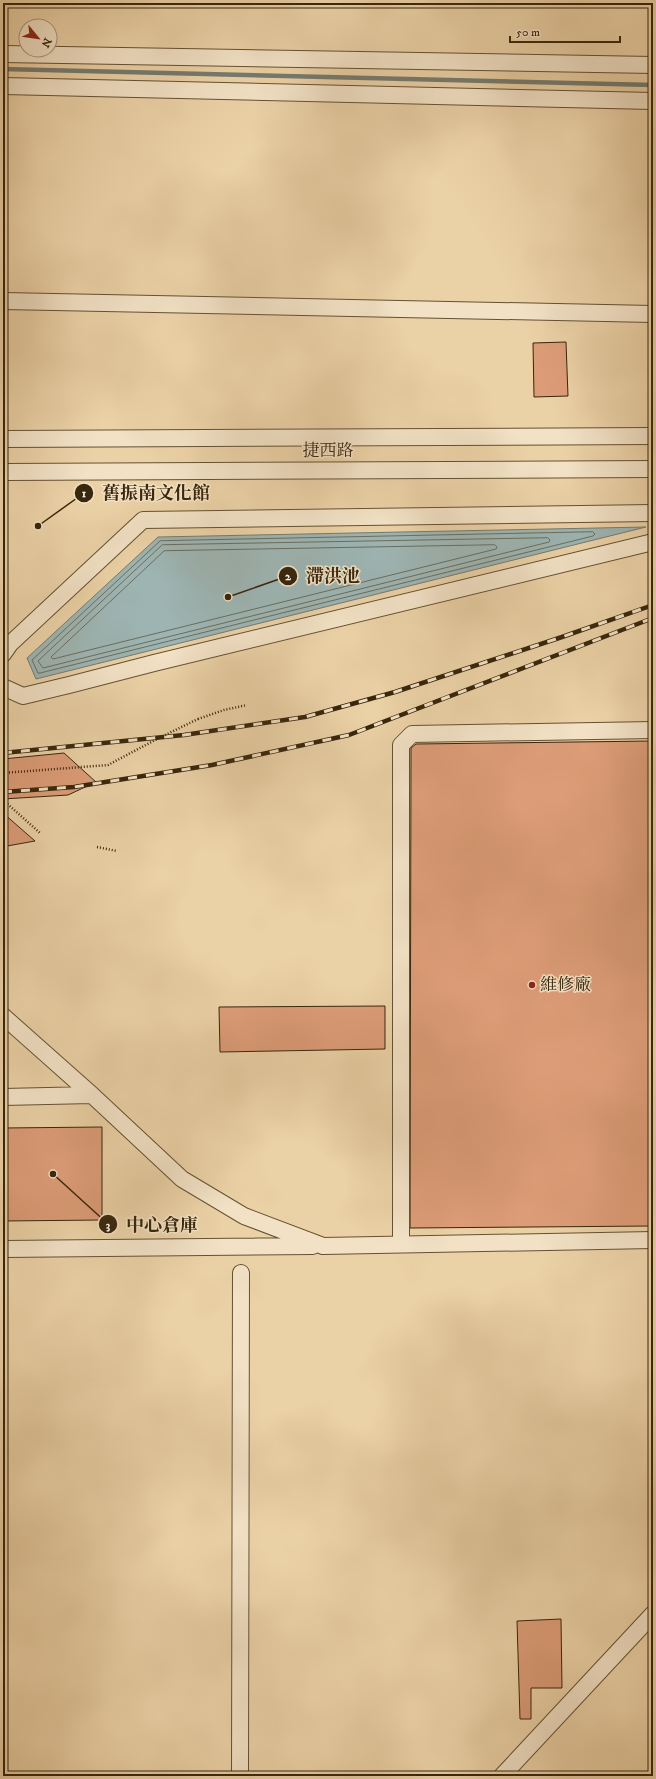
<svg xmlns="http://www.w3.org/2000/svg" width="656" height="1779" font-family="'IM FELL DW Pica','Noto Serif TC',serif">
	<rect width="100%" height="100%" fill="#ebd1a6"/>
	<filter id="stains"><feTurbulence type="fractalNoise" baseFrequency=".005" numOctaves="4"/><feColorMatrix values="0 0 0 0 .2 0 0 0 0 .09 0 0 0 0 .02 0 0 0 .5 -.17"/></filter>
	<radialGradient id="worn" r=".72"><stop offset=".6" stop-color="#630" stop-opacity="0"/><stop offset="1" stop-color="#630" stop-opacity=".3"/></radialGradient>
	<!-- water -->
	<path fill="#9db4b2" stroke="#757b70" d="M646,527L36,679L27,658L158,537Z"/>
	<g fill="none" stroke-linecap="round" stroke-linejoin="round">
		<!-- shore -->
		<path stroke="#6a6d5f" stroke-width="1" d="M593,532L595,534L593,536L40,673H38L32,660L160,541Z
			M548,538L550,540L549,542L43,668L38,661L162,545Z
			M495,545L497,547L496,549L53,659L51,657L164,551Z"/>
		<!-- stream -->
		<path stroke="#757b70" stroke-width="4.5" d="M3,69L653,85"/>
	</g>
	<!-- building -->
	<path fill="#dc9c77" stroke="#38260c" d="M566,342L568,396L534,397L533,343Z
		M653,741V1226L410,1228L411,748L416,744Z
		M64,753L96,782L68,795L3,799V759Z
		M3,813L35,841L7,846L3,843Z
		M385,1006V1049L220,1052L219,1007Z
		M102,1127V1220L3,1221V1128Z
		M561,1619L562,1688H531V1719H520L517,1621Z"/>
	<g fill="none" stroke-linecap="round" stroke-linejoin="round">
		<!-- minor casing -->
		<g stroke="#655132" stroke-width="18">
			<path id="minor" d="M3,54L653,65
				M3,86L653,101
				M3,301L653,314
				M3,439L653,436
				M3,472L653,469
				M3,654L10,644L143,520L653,513
				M3,687L23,696L69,685L154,663L653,542
				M3,1016L92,1095L182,1179L244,1216L323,1246L653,1240
				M3,1097L92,1095
				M401,1244V745L412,734L653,730
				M3,1249L313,1246
				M240,1776L241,1273
				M502,1776L653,1614"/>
		</g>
		<!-- path -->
		<path stroke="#38260c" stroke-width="2.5" stroke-dasharray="1 2" stroke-linecap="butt" d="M198,719L224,710L247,705
			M3,773L108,765L157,739
			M3,800L40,833
			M97,847L117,851"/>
		<!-- minor -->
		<use href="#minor" stroke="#f2e1c5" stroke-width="16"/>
		<!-- rail casing -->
		<g stroke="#38260c" stroke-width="4.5">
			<path id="rail" d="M3,753L184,735L305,717L395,692L562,637L653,605
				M3,792L74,787L212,765L349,735L653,618"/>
		</g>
		<!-- rail -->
		<use href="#rail" stroke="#f2e1c5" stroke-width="3" stroke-dasharray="9" stroke-linecap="butt"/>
		<!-- path-bridge -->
		<path stroke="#38260c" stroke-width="2.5" stroke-dasharray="1 2" stroke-linecap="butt" d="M157,739L198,719"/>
	</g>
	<!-- markers -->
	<circle fill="#8f2418" stroke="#f2e1c5" stroke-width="1.5" cx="532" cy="985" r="4"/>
	<g text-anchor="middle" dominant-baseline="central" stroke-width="3" stroke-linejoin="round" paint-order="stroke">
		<!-- street labels -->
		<g font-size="17" fill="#38260c" stroke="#f2e1c5">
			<text x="328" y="451">捷西路</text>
		</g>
		<!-- poi labels -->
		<g font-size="17" fill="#38260c" stroke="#f2e1c5" text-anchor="start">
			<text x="540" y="985">維修廠</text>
		</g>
	</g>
	<!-- callouts -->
	<path fill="none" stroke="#38260c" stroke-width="1.5" d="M38 526L84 493M228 597L288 576M53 1174L108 1224"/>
	<g fill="#38260c" stroke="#f2e1c5" stroke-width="1.5">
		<circle cx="38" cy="526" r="4"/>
		<circle cx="228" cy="597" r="4"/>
		<circle cx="53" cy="1174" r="4"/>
		<circle cx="84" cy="493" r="10"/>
		<circle cx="288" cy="576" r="10"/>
		<circle cx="108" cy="1224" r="10"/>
	</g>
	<g font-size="12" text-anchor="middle" font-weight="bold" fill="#fff">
		<text x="84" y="497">1</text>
		<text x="288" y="580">2</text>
		<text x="108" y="1229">3</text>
	</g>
	<g font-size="18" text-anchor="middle" font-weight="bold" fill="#38260c" stroke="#f2e1c5" stroke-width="3" stroke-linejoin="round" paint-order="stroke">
		<text x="156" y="499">舊振南文化館</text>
		<text x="333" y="582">滯洪池</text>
		<text x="162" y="1231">中心倉庫</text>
	</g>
	<!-- margin -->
	<rect width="656" height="1779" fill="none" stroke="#ebd1a6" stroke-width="16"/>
	<rect x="4" y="4" width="648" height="1771" fill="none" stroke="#38260c" stroke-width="2"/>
	<rect x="8" y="8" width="640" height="1763" fill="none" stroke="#38260c"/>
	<!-- north arrow -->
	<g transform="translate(38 38) rotate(119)"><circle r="19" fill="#f2e1c5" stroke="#a8967b"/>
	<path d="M0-3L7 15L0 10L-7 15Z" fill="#8f2418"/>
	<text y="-6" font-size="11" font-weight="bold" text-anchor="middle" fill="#38260c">N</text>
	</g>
	<!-- scale -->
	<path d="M510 36v6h110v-6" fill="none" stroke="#38260c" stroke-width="2"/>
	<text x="516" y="36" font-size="12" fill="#38260c" stroke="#f2e1c5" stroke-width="3" paint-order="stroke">50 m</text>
	<rect width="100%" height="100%" filter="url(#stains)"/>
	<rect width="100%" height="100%" fill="url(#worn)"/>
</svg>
